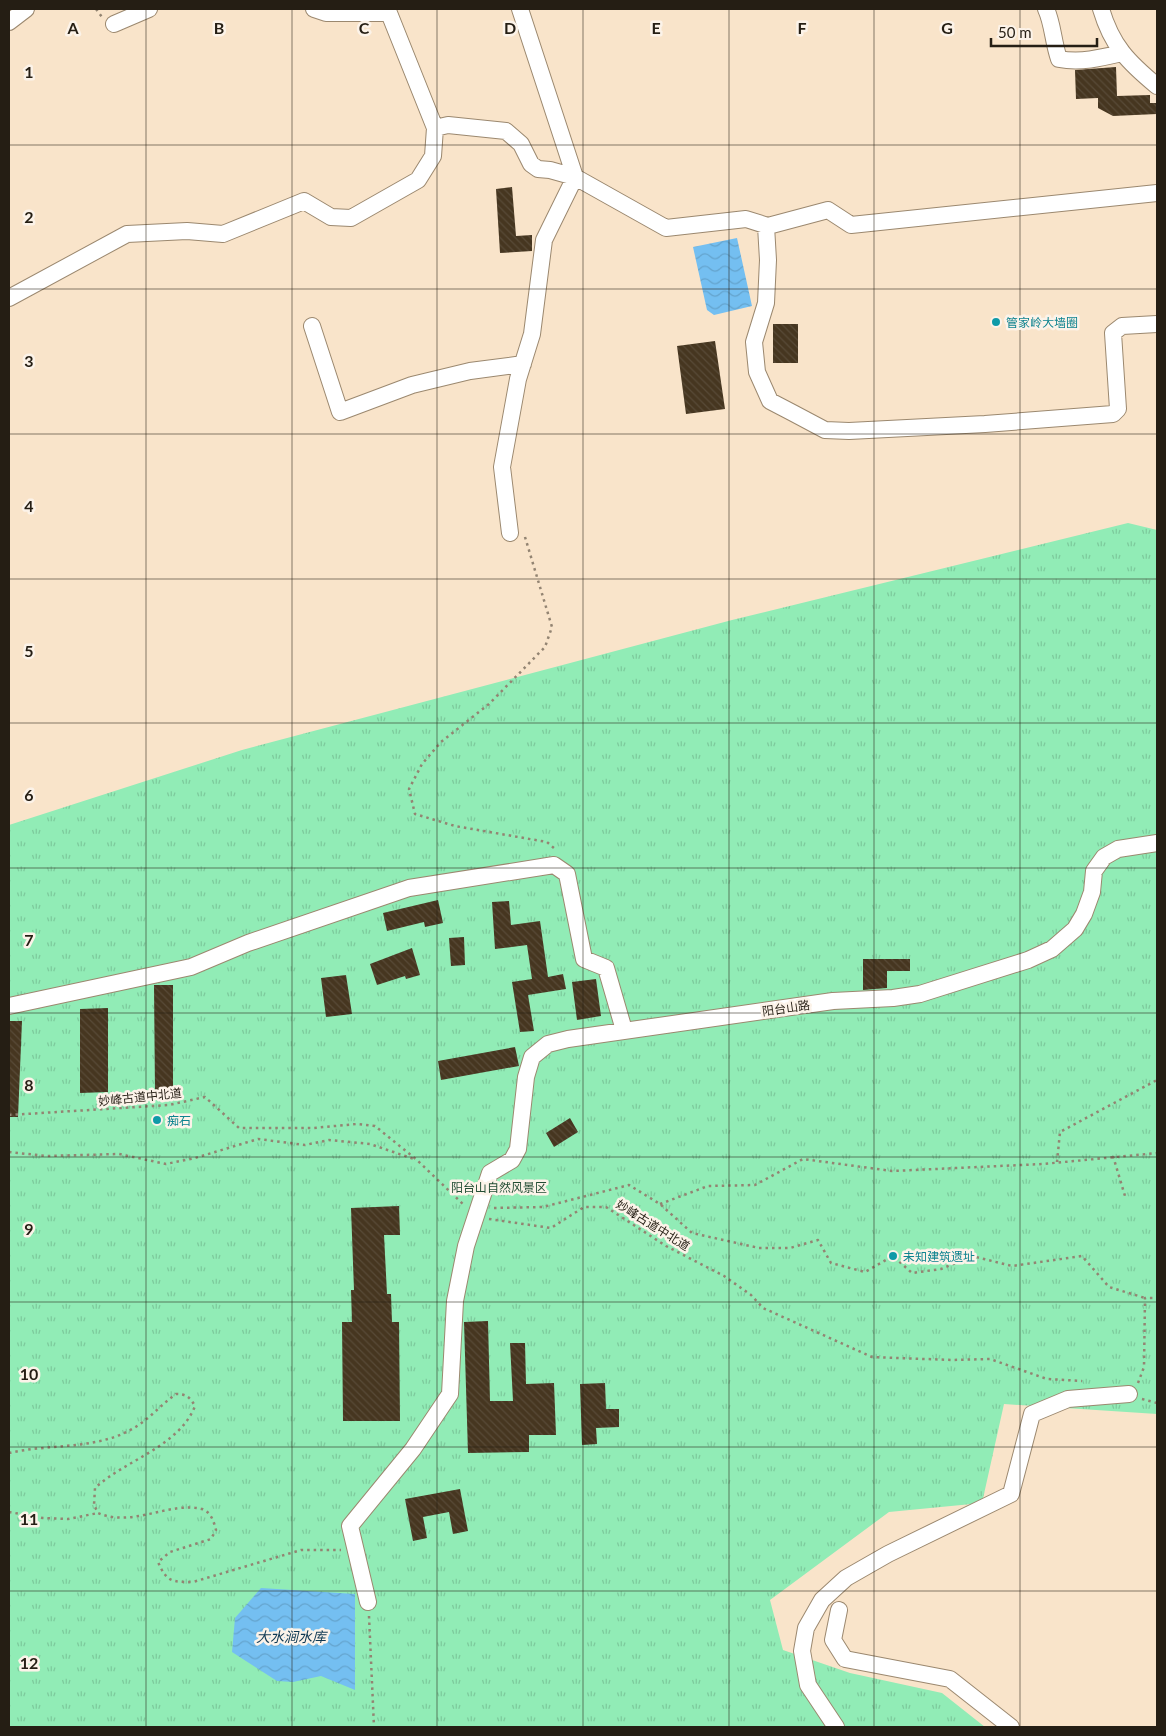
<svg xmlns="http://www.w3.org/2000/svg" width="1166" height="1736" font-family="Lato,'Noto Sans SC',sans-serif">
	<defs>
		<pattern id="park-tufts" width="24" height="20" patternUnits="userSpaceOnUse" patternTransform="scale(1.25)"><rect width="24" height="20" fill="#91ecb6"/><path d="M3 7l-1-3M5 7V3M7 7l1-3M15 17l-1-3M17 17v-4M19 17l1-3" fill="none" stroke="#7dca9c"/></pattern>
		<pattern id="water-waves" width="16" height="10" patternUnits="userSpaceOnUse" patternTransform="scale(1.25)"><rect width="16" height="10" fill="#74bff1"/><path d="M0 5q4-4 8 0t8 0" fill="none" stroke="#64a4ce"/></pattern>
		<pattern id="building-back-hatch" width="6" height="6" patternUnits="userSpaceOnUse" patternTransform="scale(1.25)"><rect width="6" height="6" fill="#463620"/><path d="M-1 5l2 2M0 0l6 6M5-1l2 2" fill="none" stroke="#584a37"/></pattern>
	</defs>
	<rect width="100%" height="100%" fill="#f9e4ca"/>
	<!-- park -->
	<path fill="url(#park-tufts)" d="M1128,523L1157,530V1414L1004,1404L982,1503L889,1512L770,1600L783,1650L850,1673L942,1693L985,1727H9V825L242,750L732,620Z"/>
	<!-- water -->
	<path fill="url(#water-waves)" d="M737,238L752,306L714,315L707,310L693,247Z
		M261,1588L355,1594V1690L321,1676L293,1682L277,1681L232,1652L235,1618Z"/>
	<!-- building -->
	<path fill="url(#building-back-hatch)" d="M1116,67L1117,96L1150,95V103H1157V114L1113,116L1098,108V98L1076,99L1075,70Z
		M512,187L516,236L532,235V251L500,253L496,189Z
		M773,324H798V363H773Z
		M715,341L725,409L686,414L677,346Z
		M438,900L443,923L425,927L424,922L387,931L383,913Z
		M509,901L511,925L540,921L548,977L563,974L566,989L528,995L534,1031L520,1032L512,982L532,979L527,945L495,949L492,902Z
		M464,937L465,965L451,966L449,938Z
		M412,948L420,975L406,979L405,976L377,985L370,964Z
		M863,959H910V971H887V988L863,990Z
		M346,975L352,1014L326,1017L321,978Z
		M596,979L601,1016L577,1020L572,982Z
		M154,985H173V1093L155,1092Z
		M108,1008V1092L80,1093V1009Z
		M9,1021H22L18,1117H9Z
		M515,1047L519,1066L441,1080L438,1061Z
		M570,1118L578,1132L554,1147L546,1133Z
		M399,1206L400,1235H384L387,1294H391L392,1322H399L400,1421H343L342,1322H352L351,1290H354L351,1208Z
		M488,1321L490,1401H513L510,1343H525L526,1384L554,1383L556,1435H529V1452L468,1453L464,1322Z
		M605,1383L606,1409H619V1427L596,1428L597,1444L582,1445L580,1384Z
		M460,1489L468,1531L453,1534L449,1512L423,1517L427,1538L413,1541L405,1499Z"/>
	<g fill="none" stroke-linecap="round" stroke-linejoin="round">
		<!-- minor casing -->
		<g stroke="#9b886f" stroke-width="18">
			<path id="minor" d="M520,9L575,177L666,228L746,219L768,226L828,210L851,225L1157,193
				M1046,9C1053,24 1053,42 1059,59C1081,63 1101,58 1122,53
				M1101,9C1112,46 1128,62 1157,86
				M9,22L26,9
				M114,24L149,9
				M435,128L448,125L506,131L521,144L531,164L538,169L550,170L575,177L544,240L532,334L518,379L502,467L510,533
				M766,226L768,260L766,303L754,342L757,372L770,401L793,413L825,430L849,431L985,424L1113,414L1118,409L1113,333L1122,326L1157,324
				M9,298L127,234L187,231L223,234L304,201L331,217L351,218L418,180L433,156L435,128L389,13H326L314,9
				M312,326L340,412L412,385L470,371L523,364
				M9,1006L191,967L248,943L409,888L554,865L567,874L584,959L606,968L624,1030
				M368,1602L350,1526L413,1449L450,1394L455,1301L466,1246L490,1173L512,1160L518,1149L526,1077L532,1057L548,1044L568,1039L833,1001L893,998L920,994L1028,960L1052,949L1075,929L1084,914L1092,892L1094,871L1104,857L1118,849L1157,843
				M839,1610L833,1640L845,1659L950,1679L1011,1727
				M836,1727L808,1685L802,1651L806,1628L822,1600L846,1578L888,1554L1011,1494L1032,1414L1068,1399L1129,1394"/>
		</g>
		<!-- path -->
		<path stroke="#938472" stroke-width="2.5" stroke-dasharray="2.5 4" stroke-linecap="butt" d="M96,9L102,17
			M525,537L552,627L545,647L489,704L441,742L422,764L409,789L415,814L455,826L547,842L555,849
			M9,1115L169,1105L205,1097L239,1128H313L357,1124L375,1126L417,1160L464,1205
			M9,1152L46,1156L119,1154L166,1164L195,1158L258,1139L305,1145L329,1140L370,1144L414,1159
			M1113,1156L1125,1196
			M1057,1162L1060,1132L1157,1080
			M660,1204L708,1186L755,1185L803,1159L892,1171L1043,1164L1157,1153
			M494,1208L543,1207L629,1185L660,1204L692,1233L759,1248H790L818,1240L831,1263L865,1272L893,1256L912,1273L941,1269L972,1256L1012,1266L1082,1256L1109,1287L1145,1298
			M489,1219L551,1228L584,1207H606L666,1246L724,1276L751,1295L763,1308L872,1357L952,1360L990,1359L1047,1379L1082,1381
			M1138,1383L1144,1367L1145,1298H1157
			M1142,1399L1157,1403
			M9,1453C52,1443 102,1451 140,1424C153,1415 163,1403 176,1394C186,1394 190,1397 195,1406C179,1447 125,1460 95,1488L94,1505L98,1513C132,1528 170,1501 202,1509C211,1512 214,1522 216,1530L211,1539L170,1552L158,1562C167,1582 171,1582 193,1582L301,1550H341
			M9,1512L43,1518L68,1519L98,1513
			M369,1616L374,1727"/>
		<!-- minor -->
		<use href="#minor" stroke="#fff" stroke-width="16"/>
	</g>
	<!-- grid -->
	<path fill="none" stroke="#251e14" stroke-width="1" stroke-opacity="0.55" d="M146,9V1727M292,9V1727M437,9V1727M583,9V1727M729,9V1727M874,9V1727M1020,9V1727M9,145H1157M9,289H1157M9,434H1157M9,579H1157M9,723H1157M9,868H1157M9,1013H1157M9,1157H1157M9,1302H1157M9,1447H1157M9,1591H1157"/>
	<!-- markers -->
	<g fill="#0f9aa8" stroke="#fcf3e9" stroke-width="2">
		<circle cx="996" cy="322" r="5"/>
		<circle cx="157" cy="1120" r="5"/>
		<circle cx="893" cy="1256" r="5"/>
	</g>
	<g text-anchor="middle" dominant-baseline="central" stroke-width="5" stroke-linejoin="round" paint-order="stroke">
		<!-- culture labels -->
		<g font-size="12" fill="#0d838f" stroke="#fcf3e9" text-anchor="start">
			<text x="1006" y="322">管家岭大墙圈</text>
			<text x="167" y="1120">痴石</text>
			<text x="903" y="1256">未知建筑遗址</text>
		</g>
		<!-- street labels -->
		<g font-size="12" fill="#251e14" stroke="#fcf3e9">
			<text transform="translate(786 1008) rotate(-8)">阳台山路</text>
			<text transform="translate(140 1097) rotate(-6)">妙峰古道中北道</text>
			<text transform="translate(653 1225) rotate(32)">妙峰古道中北道</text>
		</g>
		<!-- park labels -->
		<g font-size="12" fill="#234e35" stroke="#fcf3e9">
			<text x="499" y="1187">阳台山自然风景区</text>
		</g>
		<!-- water labels -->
		<g font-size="14" font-style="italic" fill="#0f3953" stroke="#fcf3e9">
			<text x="291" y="1636">大水涧水库</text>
		</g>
	</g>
	<g font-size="16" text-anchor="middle" font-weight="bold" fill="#251e14" stroke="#fcf3e9" stroke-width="5" stroke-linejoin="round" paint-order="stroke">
		<text x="73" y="34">A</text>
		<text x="219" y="34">B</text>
		<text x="364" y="34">C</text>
		<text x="510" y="34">D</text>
		<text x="656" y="34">E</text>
		<text x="802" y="34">F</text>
		<text x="947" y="34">G</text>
		<text x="29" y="78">1</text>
		<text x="29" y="223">2</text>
		<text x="29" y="367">3</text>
		<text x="29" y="512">4</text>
		<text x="29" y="657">5</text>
		<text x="29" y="801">6</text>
		<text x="29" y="946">7</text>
		<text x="29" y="1091">8</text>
		<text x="29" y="1235">9</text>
		<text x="29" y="1380">10</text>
		<text x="29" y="1525">11</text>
		<text x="29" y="1669">12</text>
	</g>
	<!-- border -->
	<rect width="1166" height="1736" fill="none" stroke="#251e14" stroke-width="20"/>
	<!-- scale -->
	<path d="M991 38v8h106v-8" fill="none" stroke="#251e14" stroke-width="2.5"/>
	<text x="998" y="38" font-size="15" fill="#251e14" stroke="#fcf3e9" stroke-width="4" paint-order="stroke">50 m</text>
</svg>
